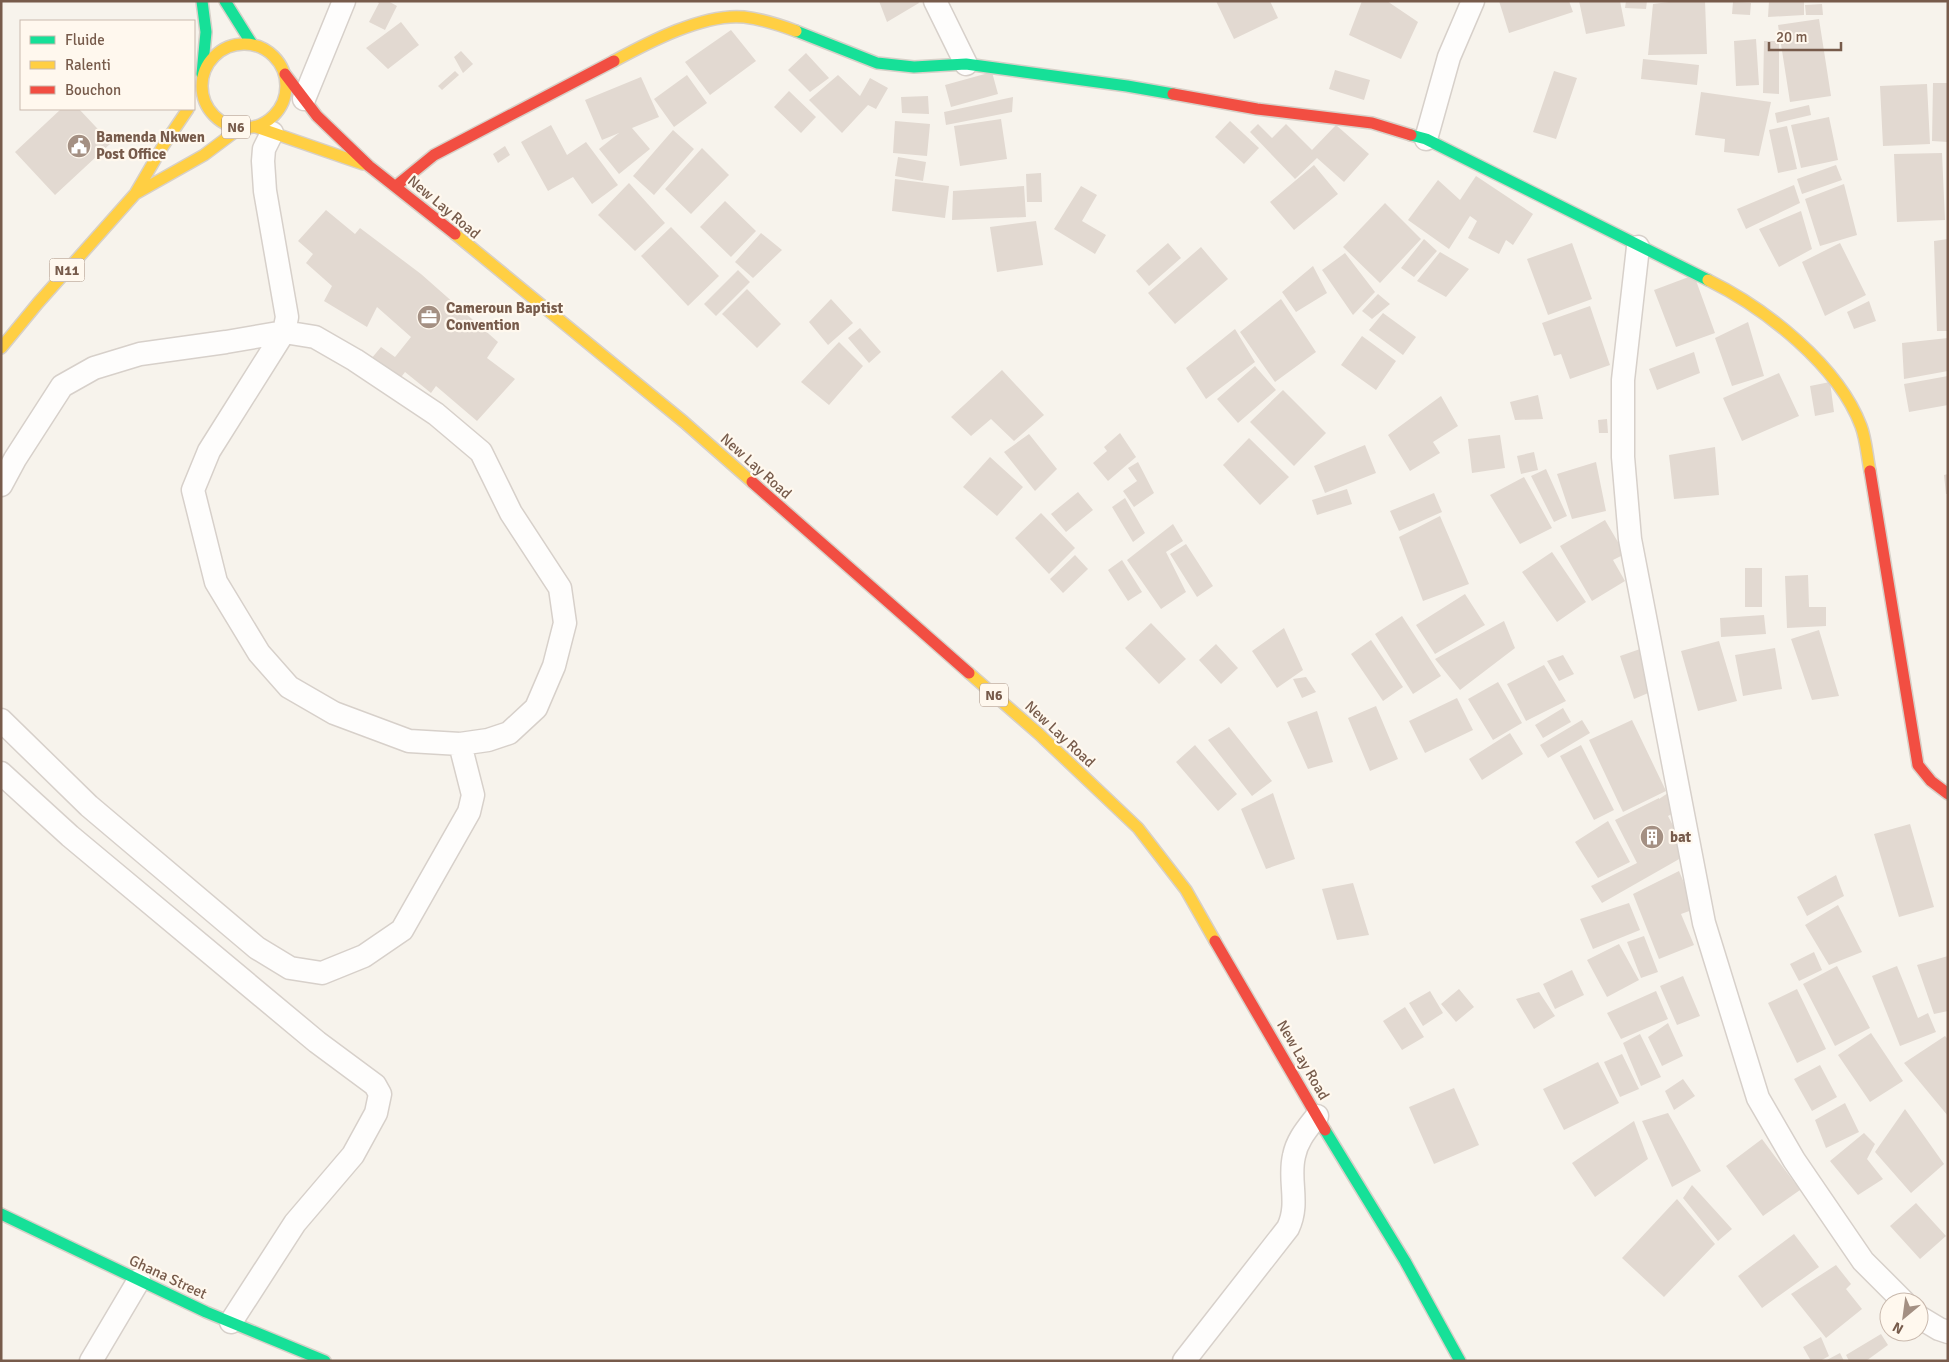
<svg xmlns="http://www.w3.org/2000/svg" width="1949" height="1362" font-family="Signika,sans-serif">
	<rect width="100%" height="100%" fill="#f7f3ec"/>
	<!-- building -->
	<path fill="#e2d9d1" d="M376,1H388L397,6L385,30L369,22L379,3Z
		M879,1H918L919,3L887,22Z
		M1216,1H1270L1278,18L1234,39Z
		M1362,1H1387L1418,22L1401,59L1349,35Z
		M1499,1H1569L1573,12L1509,33Z
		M1579,1H1620L1625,26L1586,34Z
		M1626,1H1647L1646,9L1625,8Z
		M1677,1H1705L1707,54L1648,55L1653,4Z
		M1769,1H1804V15L1768,17Z
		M1733,2L1751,3L1750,15L1732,14Z
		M1822,4L1823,15H1806L1805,5Z
		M1819,19L1831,96L1790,102L1778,25Z
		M401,22L419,45L388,69L366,48Z
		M731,30L756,61L710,95L685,62Z
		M1756,39L1759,85L1736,86L1734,41Z
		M1764,41H1779V94L1763,93Z
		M461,51L473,64L463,73L454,57Z
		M806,53L829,78L810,92L788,70Z
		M1643,59L1699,65L1697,85L1641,79Z
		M1335,70L1370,80L1364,100L1329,89Z
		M455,71L459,75L442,90L438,86Z
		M1554,71L1577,78L1556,139L1533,132Z
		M992,72L998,94L951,107L945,85Z
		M687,75L707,103L674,127L654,99Z
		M838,75L860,96L870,78L888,88L876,109L868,105L842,133L809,100Z
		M641,77L659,117L632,128L650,149L619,174L599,149L619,133L602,140L585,100Z
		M1933,83H1948V142L1932,141Z
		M1927,84L1930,144L1883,146L1880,86Z
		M789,91L816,117L801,133L774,107Z
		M1701,92L1771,102L1759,156L1724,152L1725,139L1695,135Z
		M928,96L929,114L902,113L901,97Z
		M1013,97L1012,112L946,125L944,112Z
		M1809,105L1811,115L1777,123L1775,113Z
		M61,109H79L111,143L55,195L15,152Z
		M1829,117L1838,160L1801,168L1791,125Z
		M1001,119L1007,159L960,166L954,126Z
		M895,121L930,124L927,156L893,153Z
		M1230,121L1259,148L1244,164L1215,137Z
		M1258,124L1272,138L1286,124L1312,150L1336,125L1369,154L1344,182L1317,158L1295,179L1250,132Z
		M551,125L567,155L586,142L618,185L592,204L573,177L548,191L521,142Z
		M1787,126L1797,169L1778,173L1769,130Z
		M673,130L694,149L654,195L633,176Z
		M505,146L510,155L498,163L493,154Z
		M702,148L729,175L691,214L665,189Z
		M1942,153L1945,220L1897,222L1894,154Z
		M898,157L926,162L923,181L895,176Z
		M1314,165L1338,194L1294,230L1270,202Z
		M1836,165L1842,180L1802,194L1797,179Z
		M1041,173L1042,202H1027L1026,174Z
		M1476,176L1533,214L1513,245L1506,240L1499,254L1468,238L1477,221L1470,216L1449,249L1408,220L1438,180L1460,200Z
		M895,179L949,186L945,218L892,211Z
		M629,183L665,223L635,251L598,215Z
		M1844,184L1857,235L1820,246L1805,199Z
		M1794,185L1800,203L1746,229L1737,209Z
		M1024,186L1026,217L952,220L953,191Z
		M1081,186L1097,195L1082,221L1106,235L1095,254L1054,229Z
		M725,201L756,231L731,257L700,227Z
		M1385,203L1421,239L1380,283L1343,247Z
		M326,210L355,234L360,228L421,274L498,342L487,358L515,379L477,421L436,386L431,393L405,372L399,380L371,359L381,347L395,357L411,337L377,307L367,327L324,301L332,286L306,263L313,254L298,241Z
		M1801,211L1812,249L1779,267L1759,229Z
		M1036,221L1043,265L997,272L990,227Z
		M671,227L719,276L688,306L641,256Z
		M761,233L782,250L753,278L735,262Z
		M1424,239L1437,251L1414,277L1401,268Z
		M1948,239V331H1937L1934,241Z
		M1168,243L1181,258L1149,286L1136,271Z
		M1572,243L1592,299L1548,315L1527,259Z
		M1840,243L1866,295L1825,316L1802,262Z
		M1201,247L1228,279L1175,324L1148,293Z
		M1440,252L1469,269L1446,297L1417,281Z
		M1345,253L1375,292L1353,315L1322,270Z
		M1313,266L1327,293L1296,312L1282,292Z
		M738,270L750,282L716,316L704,304Z
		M1694,275L1715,333L1676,347L1654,290Z
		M747,289L781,324L757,348L722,314Z
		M1378,294L1390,304L1372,319L1362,311Z
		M831,299L853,323L828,345L809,322Z
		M1281,299L1316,352L1275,382L1240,332Z
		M1869,301L1876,321L1854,329L1847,312Z
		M1590,306L1610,365L1570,379L1561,354L1554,356L1542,323Z
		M1383,313L1416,337L1403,355L1369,330Z
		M1748,322L1764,376L1732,386L1715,338Z
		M860,328L881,352L869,363L848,338Z
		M1235,329L1255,362L1206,399L1186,368Z
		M1362,336L1396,361L1376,390L1341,365Z
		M1948,338V371L1904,379L1902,343Z
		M839,342L863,366L829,405L801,382Z
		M1694,352L1700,373L1657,390L1649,369Z
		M1255,366L1276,390L1238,423L1217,399Z
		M1002,370L1044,415L1014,441L991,419L971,436L951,417Z
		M1779,373L1799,416L1742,441L1723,398Z
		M1948,376V405L1909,412L1904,384Z
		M1830,382L1834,412L1815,416L1810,386Z
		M1283,390L1326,433L1294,466L1250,422Z
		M1538,395L1543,419L1515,420L1510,402Z
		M1441,396L1458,426L1433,442L1440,453L1410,471L1388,435Z
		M1607,419L1608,433H1599L1598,420Z
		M1120,433L1136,457L1108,481L1093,463L1107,451L1104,447Z
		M1029,434L1057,469L1035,491L1004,452Z
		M1500,435L1505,468L1472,473L1468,439Z
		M1249,438L1289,477L1260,505L1223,465Z
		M1365,445L1376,473L1325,493L1314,466Z
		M1715,447L1719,495L1674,499L1669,455Z
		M1534,452L1538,470L1521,474L1517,456Z
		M990,457L1023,487L997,516L963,487Z
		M1138,462L1154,493L1134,507L1123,491L1137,481L1128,468Z
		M1596,462L1606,511L1572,519L1557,474Z
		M1546,469L1567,516L1554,522L1531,476Z
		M1948,474V494H1946L1944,475Z
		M1524,477L1552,528L1520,544L1490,495Z
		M1347,489L1352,504L1317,515L1312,500Z
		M1078,492L1093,510L1066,532L1051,514Z
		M1434,493L1442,512L1399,531L1390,511Z
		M1125,498L1145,533L1133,542L1112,507Z
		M1041,513L1075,548L1049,574L1015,538Z
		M1440,516L1469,584L1423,601L1399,537Z
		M1605,520L1625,554L1613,560L1625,581L1592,601L1560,546Z
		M1173,524L1183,541L1166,552L1186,592L1161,609L1127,560Z
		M1186,544L1213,586L1197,597L1170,554Z
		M1552,552L1586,602L1557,622L1522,572Z
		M1075,555L1088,569L1063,593L1050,579Z
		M1122,560L1142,592L1128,601L1108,570Z
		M1745,568H1762V607H1745Z
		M1808,575L1809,607H1826V626L1787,628L1785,576Z
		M1465,594L1485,625L1435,654L1416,625Z
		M1764,615L1766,634L1721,637L1720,618Z
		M1402,616L1441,676L1413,694L1375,634Z
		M1504,621L1515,648L1460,690L1435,659Z
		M1151,623L1186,659L1159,684L1125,648Z
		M1284,628L1303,670L1277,688L1252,651Z
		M1819,630L1839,696L1812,700L1791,639Z
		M1371,640L1403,687L1383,701L1351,654Z
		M1719,641L1737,701L1698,711L1681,651Z
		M1216,644L1238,668L1221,684L1199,660Z
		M1643,648L1653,691L1634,699L1620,656Z
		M1775,648L1782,689L1743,696L1735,655Z
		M1563,655L1574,674L1559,681L1547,661Z
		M1544,665L1566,701L1526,721L1507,684Z
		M1306,677L1316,692L1302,698L1293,679Z
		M1498,682L1522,723L1493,740L1468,699Z
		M1457,698L1473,730L1425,753L1409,721Z
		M1376,706L1398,759L1370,771L1348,718Z
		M1563,708L1571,722L1543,738L1535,725Z
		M1317,711L1333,762L1308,769L1287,722Z
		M1582,720L1590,733L1548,758L1540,745Z
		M1632,720L1666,791L1623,812L1589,740Z
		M1229,727L1272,781L1252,796L1208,740Z
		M1510,733L1523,754L1482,780L1469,759Z
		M1195,745L1237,794L1218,811L1176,762Z
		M1581,745L1614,810L1594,820L1560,756Z
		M1671,791L1681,809L1668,816L1688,854L1602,903L1591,886L1637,863L1615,820L1659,798V799Z
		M1273,793L1295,859L1266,869L1241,809Z
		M1608,821L1630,862L1598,878L1575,842Z
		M1910,824L1934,907L1899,917L1874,834Z
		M1679,871L1695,909L1681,914L1694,945L1659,959L1633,894Z
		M1836,875L1844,896L1807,916L1797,897Z
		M1353,883L1369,935L1337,940L1322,889Z
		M1629,903L1640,930L1593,949L1580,919Z
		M1838,905L1862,952L1829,965L1805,925Z
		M1644,936L1658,972L1641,978L1627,942Z
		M1619,944L1639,980L1607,997L1587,960Z
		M1814,952L1822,970L1799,981L1790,964Z
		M1948,956V1011L1934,1014L1917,965Z
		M1837,966L1870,1028L1835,1046L1803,984Z
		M1897,966L1918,1018L1928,1013L1936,1032L1900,1046L1872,976Z
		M1572,970L1584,995L1555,1009L1543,984Z
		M1683,976L1700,1016L1677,1025L1660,986Z
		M1459,989L1474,1007L1456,1022L1441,1004Z
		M1797,989L1826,1049L1797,1063L1768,1003Z
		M1430,991L1443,1013L1423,1026L1409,1003Z
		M1656,991L1668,1019L1621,1039L1607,1013Z
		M1539,992L1555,1016L1534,1029L1516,999Z
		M1405,1007L1424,1037L1402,1050L1383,1021Z
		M1668,1023L1683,1056L1662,1066L1648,1037Z
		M1871,1033L1903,1081L1870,1102L1838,1055Z
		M1640,1034L1661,1077L1641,1086L1623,1043Z
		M1945,1036L1948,1039V1116L1904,1063Z
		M1622,1054L1639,1089L1620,1097L1604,1062Z
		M1598,1062L1619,1103L1564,1130L1543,1089Z
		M1820,1065L1837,1097L1812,1111L1794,1079Z
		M1683,1079L1695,1096L1674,1110L1665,1091Z
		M1454,1088L1479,1145L1434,1164L1409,1107Z
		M1845,1103L1859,1132L1826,1148L1815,1120Z
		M1905,1109L1944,1164L1911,1193L1875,1152Z
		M1668,1113L1701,1171L1672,1187L1642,1121Z
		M1634,1121L1648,1159L1595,1197L1572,1163Z
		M1864,1133L1875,1144L1867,1159L1883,1179L1858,1195L1830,1161Z
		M1762,1139L1800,1190L1763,1216L1726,1166Z
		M1692,1185L1732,1229L1718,1241L1683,1198Z
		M1677,1199L1715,1244L1664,1297L1622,1258Z
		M1916,1203L1946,1236L1920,1259L1890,1226Z
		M1794,1234L1819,1267L1762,1308L1738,1276Z
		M1836,1265L1851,1284L1846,1289L1862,1309L1826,1338L1791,1294Z
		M1881,1334L1888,1345L1866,1361H1849L1846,1355Z
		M1821,1337L1829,1356L1820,1361H1811L1803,1347Z
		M1840,1353L1844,1361H1825Z"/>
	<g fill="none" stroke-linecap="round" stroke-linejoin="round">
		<!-- street casing -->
		<g stroke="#d7d0ca" stroke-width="25">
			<path id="street" d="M935,1L966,64
				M304,99L344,1
				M1426,139L1449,57L1473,1
				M1638,247L1623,380V457L1630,539L1704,923L1758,1098L1794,1160L1863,1261L1904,1302
				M284,332L315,337L355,360L436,414L481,452L511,513L560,588L565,623L554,666L536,708L509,733L488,740L460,744L409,741L334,713L289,687L259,653L216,582L193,490L209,451Z
				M1,485L15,459L62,386L94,368L140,354L226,342L284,332L287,317L265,191L263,161L264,149L272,133
				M1,720L89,806L257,948L290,968L322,973L364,956L402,930L469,812L473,795L460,744
				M1,773L70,836L317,1042L375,1085L380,1094L376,1113L353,1155L295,1223L231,1322
				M1919,1317L1939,1329L1948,1332
				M91,1361L139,1280
				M1184,1361L1288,1228C1300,1203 1288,1180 1294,1156C1297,1140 1307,1129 1317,1116"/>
		</g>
		<!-- fast casing -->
		<g stroke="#d7d0c8" stroke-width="14">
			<path id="fast" d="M202,1L206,32L202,74
				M225,1L252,44
				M796,31L877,63L914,67L966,64L1127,86L1173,94
				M1411,135L1426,139L1708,280
				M1325,1130L1405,1261L1460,1361
				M1,1214L206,1312L325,1361"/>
		</g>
		<!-- slow casing -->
		<g stroke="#d7d0c8" stroke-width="14">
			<path id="slow" d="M202 86a42 42 0 1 1 84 0a42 42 0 1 1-84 0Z
				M614,61C649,42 704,13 744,17C761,19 780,25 796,31
				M256,127L363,164
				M135,194L204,155L240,128
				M455,234L684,422L752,482
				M1708,280C1765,308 1838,365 1861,426C1866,439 1867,456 1870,471
				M1,348L38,303L135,194L163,146L188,109
				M969,673L1039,734L1138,828L1186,890L1215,941"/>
		</g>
		<!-- jam casing -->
		<g stroke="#d7d0c8" stroke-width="14">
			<path id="jam" d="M285,74L317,116L369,166L455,234
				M1173,94L1257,109L1372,123L1411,135
				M396,186L434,155L614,61
				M1870,471L1918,765L1931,781L1948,794
				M752,482L969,673
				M1215,941L1325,1130"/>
		</g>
		<!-- street -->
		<use href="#street" stroke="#fefdfc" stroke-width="22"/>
		<!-- fast -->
		<use href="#fast" stroke="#16e098" stroke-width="11"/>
		<!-- slow -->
		<use href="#slow" stroke="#ffcf43" stroke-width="11"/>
		<!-- jam -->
		<use href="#jam" stroke="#f24e42" stroke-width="11"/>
	</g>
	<!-- icons -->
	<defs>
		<g id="civic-disc" transform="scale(1.25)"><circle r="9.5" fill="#a49083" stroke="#fff8ee"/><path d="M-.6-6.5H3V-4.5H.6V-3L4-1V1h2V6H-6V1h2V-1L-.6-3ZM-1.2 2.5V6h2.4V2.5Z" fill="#fff"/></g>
		<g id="office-disc" transform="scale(1.25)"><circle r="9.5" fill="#a49083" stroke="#fff8ee"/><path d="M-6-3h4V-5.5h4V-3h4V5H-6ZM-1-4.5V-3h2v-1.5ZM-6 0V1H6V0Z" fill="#fff"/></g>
		<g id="building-disc" transform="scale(1.25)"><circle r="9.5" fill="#a49083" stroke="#fff8ee"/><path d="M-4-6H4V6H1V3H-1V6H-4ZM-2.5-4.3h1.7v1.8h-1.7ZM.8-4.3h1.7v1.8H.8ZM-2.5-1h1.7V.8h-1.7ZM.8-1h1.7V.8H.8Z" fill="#fff"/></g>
	</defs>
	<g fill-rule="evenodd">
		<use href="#civic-disc" x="79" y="146"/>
		<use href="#office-disc" x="429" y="317"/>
		<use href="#building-disc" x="1652" y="837"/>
	</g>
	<g text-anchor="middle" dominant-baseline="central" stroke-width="4.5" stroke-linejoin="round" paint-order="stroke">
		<!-- shield labels -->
		<g fill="#fff8ee" stroke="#a08a7c" stroke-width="1">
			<rect x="222" y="115.5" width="28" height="23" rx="4"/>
			<rect x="49.5" y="258.5" width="35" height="23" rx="4"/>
			<rect x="980" y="683.5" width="28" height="23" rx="4"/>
		</g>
		<g font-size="14" font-weight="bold" fill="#775b4b">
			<text x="236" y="127">N6</text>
			<text x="67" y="270">N11</text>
			<text x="994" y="695">N6</text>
		</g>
		<!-- poi labels -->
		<g font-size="15" font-weight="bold" fill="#775b4b" stroke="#fff8ee" text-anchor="start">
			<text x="96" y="137">Bamenda Nkwen<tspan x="96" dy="17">Post Office</tspan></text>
			<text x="446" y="308">Cameroun Baptist<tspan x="446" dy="17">Convention</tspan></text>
			<text x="1670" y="837">bat</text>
		</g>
		<!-- street labels -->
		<g font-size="15" fill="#775b4b" stroke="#fff8ee">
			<text transform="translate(444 207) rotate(40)">New Lay Road</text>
			<text transform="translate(756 466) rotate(42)">New Lay Road</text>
			<text transform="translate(1060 734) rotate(43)">New Lay Road</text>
			<text transform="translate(1303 1060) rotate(60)">New Lay Road</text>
			<text transform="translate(168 1277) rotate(25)">Ghana Street</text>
		</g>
	</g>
	<!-- border -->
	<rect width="1949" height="1362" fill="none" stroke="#775b4b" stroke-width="5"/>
	<!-- legend -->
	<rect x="20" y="20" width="175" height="90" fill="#fff8ee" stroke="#c9b9ad"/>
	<rect x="30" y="36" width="25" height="8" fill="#16e098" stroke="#c9b9ad"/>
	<text x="65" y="45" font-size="15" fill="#775b4b">Fluide</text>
	<rect x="30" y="61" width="25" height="8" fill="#ffcf43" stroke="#c9b9ad"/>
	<text x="65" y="70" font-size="15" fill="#775b4b">Ralenti</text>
	<rect x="30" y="86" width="25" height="8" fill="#f24e42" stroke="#c9b9ad"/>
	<text x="65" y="95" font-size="15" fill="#775b4b">Bouchon</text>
	<!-- north arrow -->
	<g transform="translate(1904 1317) rotate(209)"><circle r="24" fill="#fff8ee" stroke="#c9b9ad"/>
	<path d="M0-4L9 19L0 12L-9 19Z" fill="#a49083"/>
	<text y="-8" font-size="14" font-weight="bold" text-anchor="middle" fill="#775b4b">N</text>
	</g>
	<!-- scale -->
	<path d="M1769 42v8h72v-8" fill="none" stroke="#775b4b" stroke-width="2.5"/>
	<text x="1776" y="42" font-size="15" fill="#775b4b" stroke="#fff8ee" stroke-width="4" paint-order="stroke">20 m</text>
</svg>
